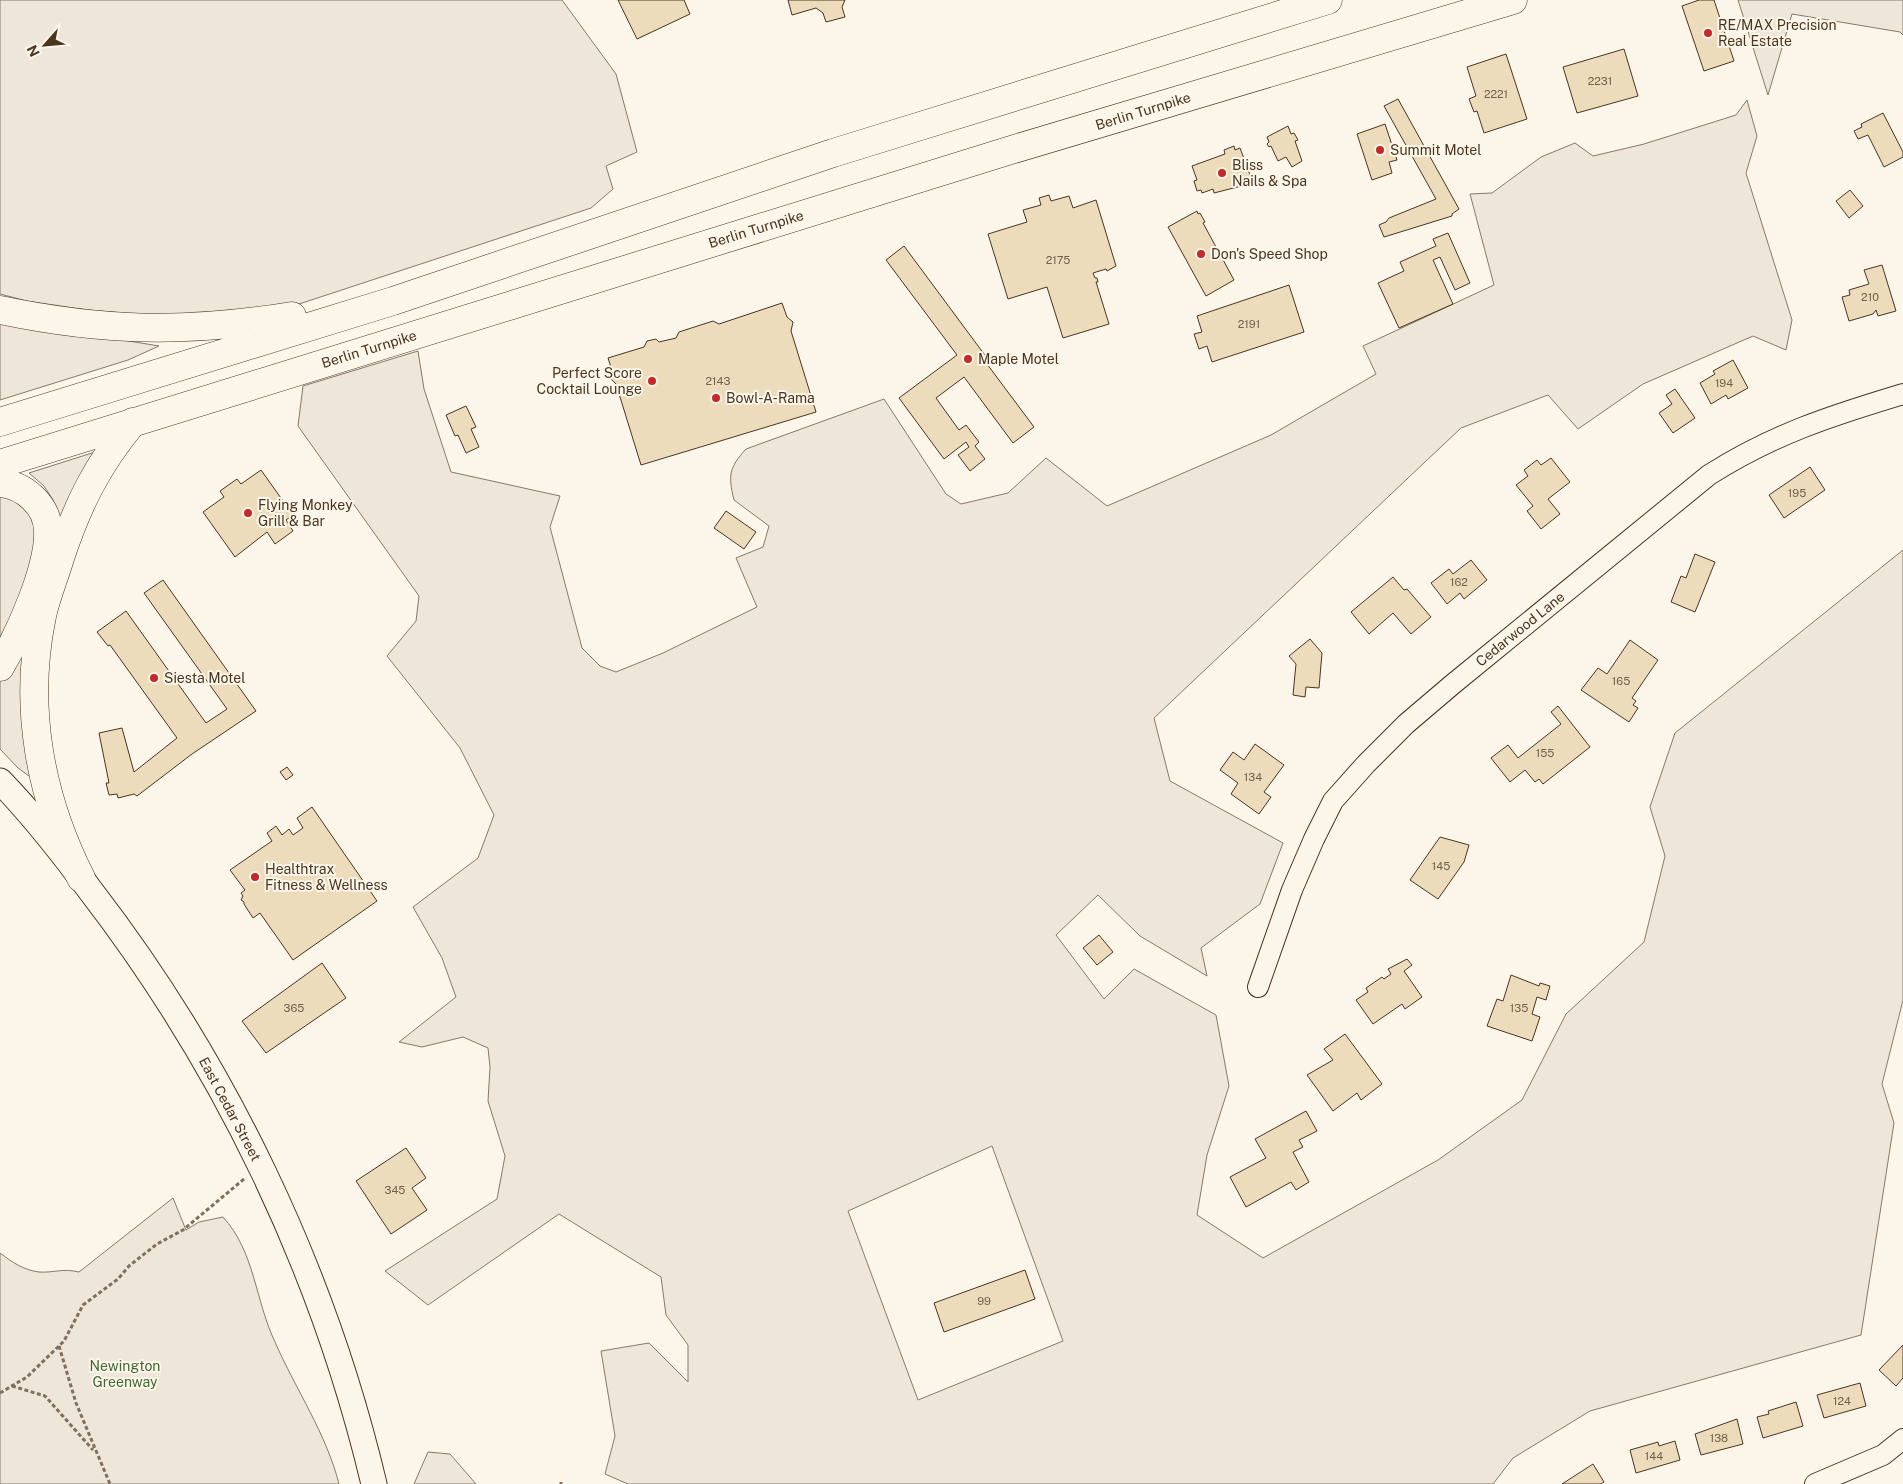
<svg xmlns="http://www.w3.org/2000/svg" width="1903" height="1484" font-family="'Public Sans',sans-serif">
	<rect width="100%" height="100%" fill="#fbf6e9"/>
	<!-- green -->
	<path fill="#ede6d9" stroke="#887966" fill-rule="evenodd" d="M0,0H562L616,74L637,152L606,166L613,189L591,208L293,306L161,316L88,310L27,301L0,294Z
		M1738,0H1903V35L1900,32L1792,14L1768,95Z
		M1747,100L1757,136L1746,173L1792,320L1786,350L1753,336L1643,384L1578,429L1548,395L1461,428L1154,718L1170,781L1283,843L1260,904L1201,948L1207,976L1140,936L1098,895L1056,935L1104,999L1134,969L1216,1015L1229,1086L1207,1155L1197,1215L1263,1258L1438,1160L1522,1100L1566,1014L1644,942L1665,856L1650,807L1675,733L1903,550V1000L1882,1084L1894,1123L1861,1335L1590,1411L1513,1458L1493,1484H628L605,1474L615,1436L601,1351L649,1343L688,1382V1345L666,1315L661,1277L559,1214L428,1305L385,1271L497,1199L505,1156L488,1101L490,1067L488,1048L463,1037L422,1047L399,1042L456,997L442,958L413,907L478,858L494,815L460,748L387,656L416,621L419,596L298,426L303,386L418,351L424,389L451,472L560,496L550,527L582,648L600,666L616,672L663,653L757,607L736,558L763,547L769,526L734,500C728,475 729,468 746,449L884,399L946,494L961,504L1008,493L1046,458L1107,506L1271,435L1376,374L1363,346L1494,285L1470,194L1492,193L1541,157L1575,143L1593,156L1644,144L1736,115ZM992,1146L1063,1341L918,1400L848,1211Z
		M0,319L2,320L159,346L128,360L0,400Z
		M95,452L58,538L53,500L44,486L29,473Z
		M0,493C12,499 24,503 31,515C47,546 13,613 0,642Z
		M34,605L32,775L29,776L18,768L0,749V678Z
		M173,1198L186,1230L199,1222L223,1217C255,1252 255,1300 275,1342C296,1390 326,1433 339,1484H0V1253C12,1262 23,1270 39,1272C54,1273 62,1268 79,1272Z
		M428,1452L450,1454L476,1484H414Z"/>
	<!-- building -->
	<path fill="#ecdcbc" stroke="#4a3520" d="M618,0H684L690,14L637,39Z
		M788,0H845L842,7L845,17L826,22L823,13L816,8L792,15Z
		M1699,0H1714L1734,61L1704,71L1682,6Z
		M1624,49L1638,96L1577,113L1563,67Z
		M1506,54L1527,119L1484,133L1477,111L1474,112L1469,99L1476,96L1467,67Z
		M1398,99L1459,209L1452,214V216L1384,237L1379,225L1386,222L1389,218L1436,199L1384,106Z
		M1883,113L1903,152V157L1884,167L1868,135L1858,139L1854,131L1862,127L1861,124Z
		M1385,124L1397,160L1389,162L1392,173L1372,180L1357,134Z
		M1288,126L1291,134L1294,133L1298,140L1295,141L1302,161L1292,167L1286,157L1278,161L1271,146L1269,147L1267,144L1269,142L1267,137Z
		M1234,146L1235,150L1240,148L1253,183L1214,193L1213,189L1202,193L1201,190L1197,191L1194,181L1197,180L1192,166L1225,154L1224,150Z
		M1850,190L1863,206L1849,218L1836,201Z
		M1049,195L1051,201L1069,196L1073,208L1096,200L1116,266L1107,271L1106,269L1093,273L1095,278H1097L1098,282H1096L1109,324L1063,338L1047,287L1008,299L988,234L1027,222L1023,210L1041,205L1039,198Z
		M1197,211L1198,214L1200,213L1205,222L1203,223L1234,280L1206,296L1168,227Z
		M1448,233L1470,283L1455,290L1440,257L1433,260L1453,304L1399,328L1378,283L1404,271L1400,262L1436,246L1433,239Z
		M904,246L987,358L984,360L1034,427L1013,443L964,377L936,398L959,430L966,425L979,442L975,446L985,459L970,471L958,455L969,447L966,442L944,459L899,398L957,355L886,260Z
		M1882,265L1896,311L1878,316L1876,310L1873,314L1849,321L1842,297L1850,295L1849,290L1869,284L1864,270Z
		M1289,285L1304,332L1212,362L1207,346L1199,349L1194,334L1202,332L1197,316Z
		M782,303L787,317L793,322L791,331L816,412L641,465L616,384L609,377L612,370L608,358L644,347L647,341L656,339L659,342L676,338L679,332L713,321L719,324Z
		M1733,360L1748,388L1728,399L1726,395L1711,404L1700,383L1715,374L1713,371Z
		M1675,389L1695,418L1673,433L1659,413L1672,404L1666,395Z
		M466,406L476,427L471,429L479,447L466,453L458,435L455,436L446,415Z
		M1551,458L1570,482L1548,499L1560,514L1541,529L1527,511L1533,506L1516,485L1528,476L1524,470L1537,460L1541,465Z
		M1810,467L1825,490L1784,518L1769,495Z
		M261,470L293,515L286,520L293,531L275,544L267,532L235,557L203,512L224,497L220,491L237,479L241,484Z
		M726,511L756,532L744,549L714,528Z
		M1695,554L1715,562L1695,612L1671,602L1681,576L1686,578Z
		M1471,560L1487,580L1464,599L1460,593L1447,604L1431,583L1449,569L1453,574Z
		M1393,577L1404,590L1407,589L1431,617L1411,634L1393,613L1369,634L1351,612Z
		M163,580L256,711L192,754L137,796L134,794L118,798L117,794L109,795L106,783H109L99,733L122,728L134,772L177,738L110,645L108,646L97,632L126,611L206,723L227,709L144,593Z
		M1310,639L1322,653L1319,688L1306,687L1305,697L1293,695L1296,664L1289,656Z
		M1630,640L1658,660L1632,698L1636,701L1633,705L1638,708L1629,722L1581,690L1598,668L1607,674Z
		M1558,706L1590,747L1543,784L1539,779L1535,782L1525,770L1510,782L1491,758L1508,745L1518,758L1561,724L1551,712Z
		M1255,744L1284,765L1264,792L1271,797L1259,814L1231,794L1238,783L1220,770L1233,752L1244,760Z
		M287,767L293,775L286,780L280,772Z
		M312,807L377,901L293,960L260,913L253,918L244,904V902L241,900L243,896L241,893L245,890L230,870L272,841L267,833L276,826L282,835L289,829L293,835L303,828L297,818Z
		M1440,837L1469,845L1464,862L1438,899L1410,880Z
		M1099,935L1113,952L1097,965L1083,948Z
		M1407,959L1412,965L1404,971L1422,997L1405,1009L1402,1004L1373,1024L1356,1000L1368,992L1366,988L1382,977L1384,979L1391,974L1388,969Z
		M322,963L346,998L266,1053L242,1021Z
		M1511,975L1539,986L1540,983L1550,986L1546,1000L1537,997L1532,1014L1540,1017L1532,1041L1487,1026L1497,999L1503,1001Z
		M1345,1034L1382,1084L1361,1100L1357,1093L1333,1111L1307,1075L1333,1060L1324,1049Z
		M1306,1111L1317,1131L1299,1140L1303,1147L1293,1152L1309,1182L1296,1190L1291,1182L1246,1207L1230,1177L1266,1158L1255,1139Z
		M406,1148L426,1178L412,1188L427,1210L391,1234L356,1181Z
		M1025,1270L1035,1299L944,1332L934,1303Z
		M1903,1345V1378L1896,1386L1879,1370Z
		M1860,1383L1866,1406L1824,1418L1817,1395Z
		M1796,1402L1803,1426L1763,1438L1757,1417L1769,1414L1768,1411Z
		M1737,1419L1743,1444L1701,1455L1695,1434Z
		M1675,1441L1680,1460L1636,1473L1630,1450L1658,1442L1659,1446Z
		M1593,1464L1604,1482L1601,1484H1562Z"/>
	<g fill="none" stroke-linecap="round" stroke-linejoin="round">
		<!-- minor casing -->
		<g stroke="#4a3520" stroke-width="22">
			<path id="minor" d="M1258,987L1292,890L1314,839L1333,801L1366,764L1406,724L1453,684L1709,475C1774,434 1830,416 1903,394
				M1815,1484L1883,1455L1903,1439"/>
		</g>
		<!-- major casing -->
		<g stroke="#4a3520" stroke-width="27">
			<path id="major" d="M0,781C33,815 62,852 90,890C225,1065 323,1269 374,1484"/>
		</g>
		<!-- highway casing -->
		<g stroke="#4a3520" stroke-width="29">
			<path id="highway" d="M0,310C105,332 187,333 292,316
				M0,422L393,301L833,153L1328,0
				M0,464L1011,150L1513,0
				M0,483C24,485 47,505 48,530C50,567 19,635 0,667
				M81,878C40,797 23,707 42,616C46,597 54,578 60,558C77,506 97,465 133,422"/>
		</g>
		<!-- path -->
		<path stroke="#7f6f5c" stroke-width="3" stroke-dasharray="4 2.5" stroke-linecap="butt" d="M59,1346L76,1403L110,1484
			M12,1386L45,1396L93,1450
			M0,1393L27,1377L64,1341L83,1305L118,1279L129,1266L157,1244L183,1230L244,1179
			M561,1482V1484"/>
		<!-- minor -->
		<use href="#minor" stroke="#fbf6e9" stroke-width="20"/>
		<!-- major -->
		<use href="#major" stroke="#fbf6e9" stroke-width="25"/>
		<!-- highway -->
		<use href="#highway" stroke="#fbf6e9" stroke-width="28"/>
	</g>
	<!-- markers -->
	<g fill="#c62828" stroke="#fbf6e9" stroke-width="2">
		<circle cx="1708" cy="33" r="5"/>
		<circle cx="1380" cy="150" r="5"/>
		<circle cx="1222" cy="173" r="5"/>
		<circle cx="1201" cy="254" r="5"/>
		<circle cx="968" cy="359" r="5"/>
		<circle cx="652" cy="381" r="5"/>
		<circle cx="716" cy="398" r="5"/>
		<circle cx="248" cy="513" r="5"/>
		<circle cx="154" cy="678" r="5"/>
		<circle cx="255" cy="877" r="5"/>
	</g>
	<g text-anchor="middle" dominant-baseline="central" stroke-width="4" stroke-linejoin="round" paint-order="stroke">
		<!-- number labels -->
		<g font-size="11" fill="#725f47">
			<text x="1600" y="81">2231</text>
			<text x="1496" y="94">2221</text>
			<text x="1058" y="260">2175</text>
			<text x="1870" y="297">210</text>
			<text x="1249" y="324">2191</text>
			<text x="718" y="381">2143</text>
			<text x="1724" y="383">194</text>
			<text x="1797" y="493">195</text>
			<text x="1459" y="582">162</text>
			<text x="1621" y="681">165</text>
			<text x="1545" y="753">155</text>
			<text x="1253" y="777">134</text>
			<text x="1441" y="866">145</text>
			<text x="294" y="1008">365</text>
			<text x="1519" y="1008">135</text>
			<text x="395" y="1190">345</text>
			<text x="984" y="1301">99</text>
			<text x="1842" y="1401">124</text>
			<text x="1719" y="1438">138</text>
			<text x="1654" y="1456">144</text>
		</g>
		<!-- poi labels -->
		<g font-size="14" fill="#4a3520" stroke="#fbf6e9" text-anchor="start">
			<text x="1718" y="25">RE/MAX Precision<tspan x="1718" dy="16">Real Estate</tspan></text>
			<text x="1390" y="150">Summit Motel</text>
			<text x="1232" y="165">Bliss<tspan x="1232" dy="16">Nails &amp; Spa</tspan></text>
			<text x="1211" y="254">Don's Speed Shop</text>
			<text x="978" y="359">Maple Motel</text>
			<text x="642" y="373" text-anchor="end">Perfect Score<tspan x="642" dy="16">Cocktail Lounge</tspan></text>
			<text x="726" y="398">Bowl-A-Rama</text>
			<text x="258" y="505">Flying Monkey<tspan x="258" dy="16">Grill &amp; Bar</tspan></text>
			<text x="164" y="678">Siesta Motel</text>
			<text x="265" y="869">Healthtrax<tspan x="265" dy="16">Fitness &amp; Wellness</tspan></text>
		</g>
		<!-- street labels -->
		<g font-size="14" fill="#4a3520" stroke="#fbf6e9">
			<text transform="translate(1143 111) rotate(-17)">Berlin Turnpike</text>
			<text transform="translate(756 229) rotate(-17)">Berlin Turnpike</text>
			<text transform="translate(369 349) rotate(-17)">Berlin Turnpike</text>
			<text transform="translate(1520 629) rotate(-39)">Cedarwood Lane</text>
			<text transform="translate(230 1109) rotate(62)">East Cedar Street</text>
		</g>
		<!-- park labels -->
		<g font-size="14" fill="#436837" stroke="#fbf6e9">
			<text x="125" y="1366">Newington<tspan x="125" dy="16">Greenway</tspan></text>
		</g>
	</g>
	<!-- north arrow -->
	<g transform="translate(45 45) rotate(243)" stroke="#fbf6e9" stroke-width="4" paint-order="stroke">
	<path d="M0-4L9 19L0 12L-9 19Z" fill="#4a3520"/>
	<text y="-8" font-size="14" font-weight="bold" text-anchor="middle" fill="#4a3520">N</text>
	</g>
</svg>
